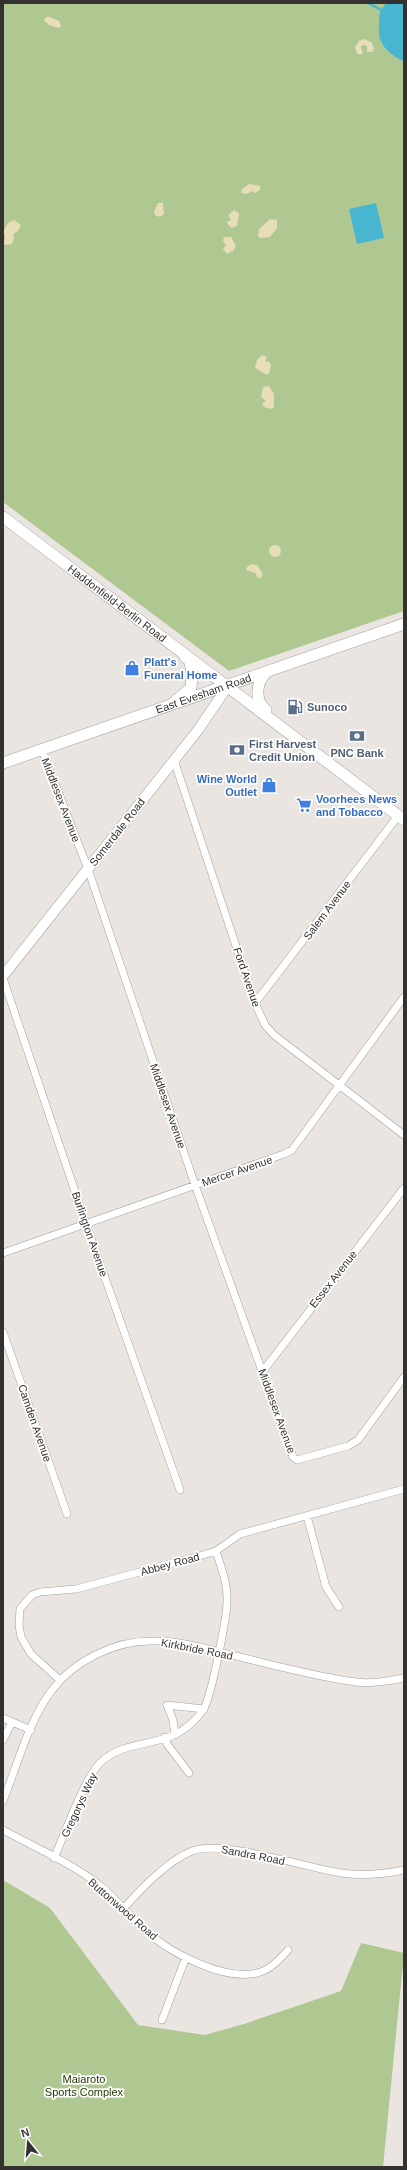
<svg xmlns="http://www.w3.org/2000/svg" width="407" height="2170" font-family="Helvetica,sans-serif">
	<rect width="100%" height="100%" fill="#eae5e0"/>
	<!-- green -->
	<path fill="#afc791" d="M3,3H404V611L229,671L3,502Z
		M3,1880L50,1908L138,2025L205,2035L244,2024L341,1991L361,1943L404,1953L383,2167H3Z"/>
	<!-- sand -->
	<path fill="#e7ddb8" d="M46,17H50L59,21L61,26L59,28L49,25L44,20Z
		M365,39L372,43L374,49L372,52H367V46L363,45L361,47L363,53L360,55L357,53L355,47L359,41Z
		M249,184L260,186V190L255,193L252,191L247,194L241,193L242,189Z
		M158,203H163L164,214L160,217L155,215L154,212Z
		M234,210L239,213L237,226L232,228L228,225L227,222L231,220L228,215Z
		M270,219L277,220V228L270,237L260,238L258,236L259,229Z
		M14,220L21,225L18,231L13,234L14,238L12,244L6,245L4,244L5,236L3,232L8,223Z
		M224,237H231L236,246L233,251L227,254L223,249L226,245L223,241Z
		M262,355L267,357L265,361L270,362L271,365L269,374H265L255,368L257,360Z
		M269,386L274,394V407L272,409L264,407L262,404L266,401L261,397L263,387Z
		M269 551a6 6 0 1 1 12 0a6 6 0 1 1-12 0Z
		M251,564L257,565L263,574L261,578H258L255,573L246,570L247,567Z"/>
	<!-- water -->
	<path fill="#48b6d1" d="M386,3L404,4V62C389,53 377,45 379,26C380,12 377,16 386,3Z
		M376,203L384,238L357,244L349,209Z"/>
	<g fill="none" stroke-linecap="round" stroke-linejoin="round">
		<!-- stream -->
		<path stroke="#48b6d1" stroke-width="2.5" d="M368,3L383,11"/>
		<!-- minor casing -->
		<g stroke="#a4a09b" stroke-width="8">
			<path id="minor" d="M42,750L88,869L195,1185L293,1457L297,1460L348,1446L358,1440L404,1377
				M174,760L255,1003L265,1025L274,1035L404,1135
				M3,978L86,1224L180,1490
				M255,1003L398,816
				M3,1253L284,1154L292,1150L404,997
				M3,1332L67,1514
				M263,1371L404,1188
				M307,1516L326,1587L339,1607
				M60,1680L31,1654L21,1637L19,1625L20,1609L32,1595L40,1592L76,1589L196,1557L216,1551L240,1534L404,1489
				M3,1718L31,1730
				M175,1735L173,1720L167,1705L204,1709
				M165,1737L167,1744L189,1773
				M3,1740L12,1722
				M3,1801C17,1766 29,1720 52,1690C74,1661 114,1641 151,1641C175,1640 200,1647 223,1653C267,1663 311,1676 356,1682C372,1684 388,1681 404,1678
				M3,1830C36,1848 74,1864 103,1888C118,1901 131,1918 146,1931C170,1953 224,1981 257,1973C270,1970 279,1960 288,1950
				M54,1858C65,1834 84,1779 100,1763C121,1742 152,1746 176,1734C186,1729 196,1720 203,1710C211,1699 227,1617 227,1601C228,1584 221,1567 216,1551
				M123,1909C141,1889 167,1861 192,1851C221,1839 306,1868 341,1873C361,1876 384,1874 404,1870
				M162,2020L186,1957"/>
		</g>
		<!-- secondary casing -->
		<g stroke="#a4a09b" stroke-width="11">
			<path id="secondary" d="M3,976L198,730L228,686"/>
		</g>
		<!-- primary casing -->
		<g stroke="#a4a09b" stroke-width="12">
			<g id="primary">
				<path id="s1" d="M3,517L404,820"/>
				<path d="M173,703L191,688L192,674L190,661L185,657"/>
				<path d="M266,710C254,701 256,681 267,672"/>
				<path id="s2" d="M3,763L404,624"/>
			</g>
		</g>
		<!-- minor -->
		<use href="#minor" stroke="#fff" stroke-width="7"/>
		<!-- secondary -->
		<use href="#secondary" stroke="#fff" stroke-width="10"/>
		<!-- primary -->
		<use href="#primary" stroke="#fff" stroke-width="11"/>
	</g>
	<!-- icons -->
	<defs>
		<g id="shop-bare" transform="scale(1.2)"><path d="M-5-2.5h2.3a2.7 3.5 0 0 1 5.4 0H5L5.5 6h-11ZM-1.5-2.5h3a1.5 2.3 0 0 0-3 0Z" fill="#3f7fe0" stroke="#fff" stroke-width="2.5" paint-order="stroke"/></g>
		<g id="fuel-bare" transform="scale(1.2)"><path d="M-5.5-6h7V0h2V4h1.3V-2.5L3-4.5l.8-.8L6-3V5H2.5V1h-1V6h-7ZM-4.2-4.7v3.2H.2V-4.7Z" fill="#5c6f8a" stroke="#fff" stroke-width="2.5" paint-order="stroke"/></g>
		<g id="bank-bare" transform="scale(1.2)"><path d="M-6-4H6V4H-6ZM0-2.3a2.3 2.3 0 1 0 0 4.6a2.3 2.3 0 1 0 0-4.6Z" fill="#5c6f8a" stroke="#fff" stroke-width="2.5" paint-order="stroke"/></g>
		<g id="supermarket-bare" transform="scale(1.2)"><path d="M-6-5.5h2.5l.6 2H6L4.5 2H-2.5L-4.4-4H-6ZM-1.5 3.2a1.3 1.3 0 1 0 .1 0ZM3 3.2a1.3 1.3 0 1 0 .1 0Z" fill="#3f7fe0" stroke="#fff" stroke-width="2.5" paint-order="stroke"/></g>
	</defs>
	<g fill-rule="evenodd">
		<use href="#shop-bare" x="132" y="668"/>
		<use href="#fuel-bare" x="295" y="707"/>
		<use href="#bank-bare" x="357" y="736"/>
		<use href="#bank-bare" x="237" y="750"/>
		<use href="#shop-bare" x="269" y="785"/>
		<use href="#supermarket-bare" x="304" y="805"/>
	</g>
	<g text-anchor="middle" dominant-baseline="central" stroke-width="3.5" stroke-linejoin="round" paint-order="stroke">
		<!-- street labels -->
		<g font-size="11" fill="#343230" stroke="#fff">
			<text stroke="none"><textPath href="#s1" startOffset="143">Haddonfield-Berlin Road</textPath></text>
			<text stroke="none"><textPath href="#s2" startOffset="212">East Evesham Road</textPath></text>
			<text transform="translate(61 800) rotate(69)">Middlesex Avenue</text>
			<text transform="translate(117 832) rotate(-52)">Somerdale Road</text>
			<text transform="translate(327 910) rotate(-53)">Salem Avenue</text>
			<text transform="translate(247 977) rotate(71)">Ford Avenue</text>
			<text transform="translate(168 1106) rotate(71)">Middlesex Avenue</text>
			<text transform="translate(237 1171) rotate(-19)">Mercer Avenue</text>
			<text transform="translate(90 1234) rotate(71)">Burlington Avenue</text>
			<text transform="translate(333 1279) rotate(-52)">Essex Avenue</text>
			<text transform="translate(277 1411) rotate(70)">Middlesex Avenue</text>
			<text transform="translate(35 1423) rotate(71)">Camden Avenue</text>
			<text transform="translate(170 1564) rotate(-15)">Abbey Road</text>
			<text transform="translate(197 1649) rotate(11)">Kirkbride Road</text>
			<text transform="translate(79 1805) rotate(-65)">Gregorys Way</text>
			<text transform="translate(253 1855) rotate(11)">Sandra Road</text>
			<text transform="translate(123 1909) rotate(41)">Buttonwood Road</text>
		</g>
		<!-- shop labels -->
		<g font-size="11" font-weight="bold" fill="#366cbe" stroke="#fff" text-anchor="start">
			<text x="144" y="662">Platt's<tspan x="144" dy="13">Funeral Home</tspan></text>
			<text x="257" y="779" text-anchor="end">Wine World<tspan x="257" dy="13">Outlet</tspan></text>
			<text x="316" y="799">Voorhees News<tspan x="316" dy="13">and Tobacco</tspan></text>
		</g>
		<!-- service labels -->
		<g font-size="11" font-weight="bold" fill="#4e5e75" stroke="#fff" text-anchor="start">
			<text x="307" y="707">Sunoco</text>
			<text x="249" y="744">First Harvest<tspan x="249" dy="13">Credit Union</tspan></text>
			<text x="357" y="753" text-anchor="middle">PNC Bank</text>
		</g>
		<!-- park labels -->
		<g font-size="11" fill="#263901" stroke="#fff">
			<text x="84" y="2079">Maiaroto<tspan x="84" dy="13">Sports Complex</tspan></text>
		</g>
	</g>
	<!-- border -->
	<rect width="407" height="2170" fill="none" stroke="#343230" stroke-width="8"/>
	<!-- north arrow -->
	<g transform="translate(28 2142) rotate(343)" stroke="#ffffff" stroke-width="3" paint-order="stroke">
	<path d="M0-3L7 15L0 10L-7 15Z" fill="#343230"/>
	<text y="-6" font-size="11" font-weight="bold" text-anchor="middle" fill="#343230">N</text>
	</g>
</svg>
